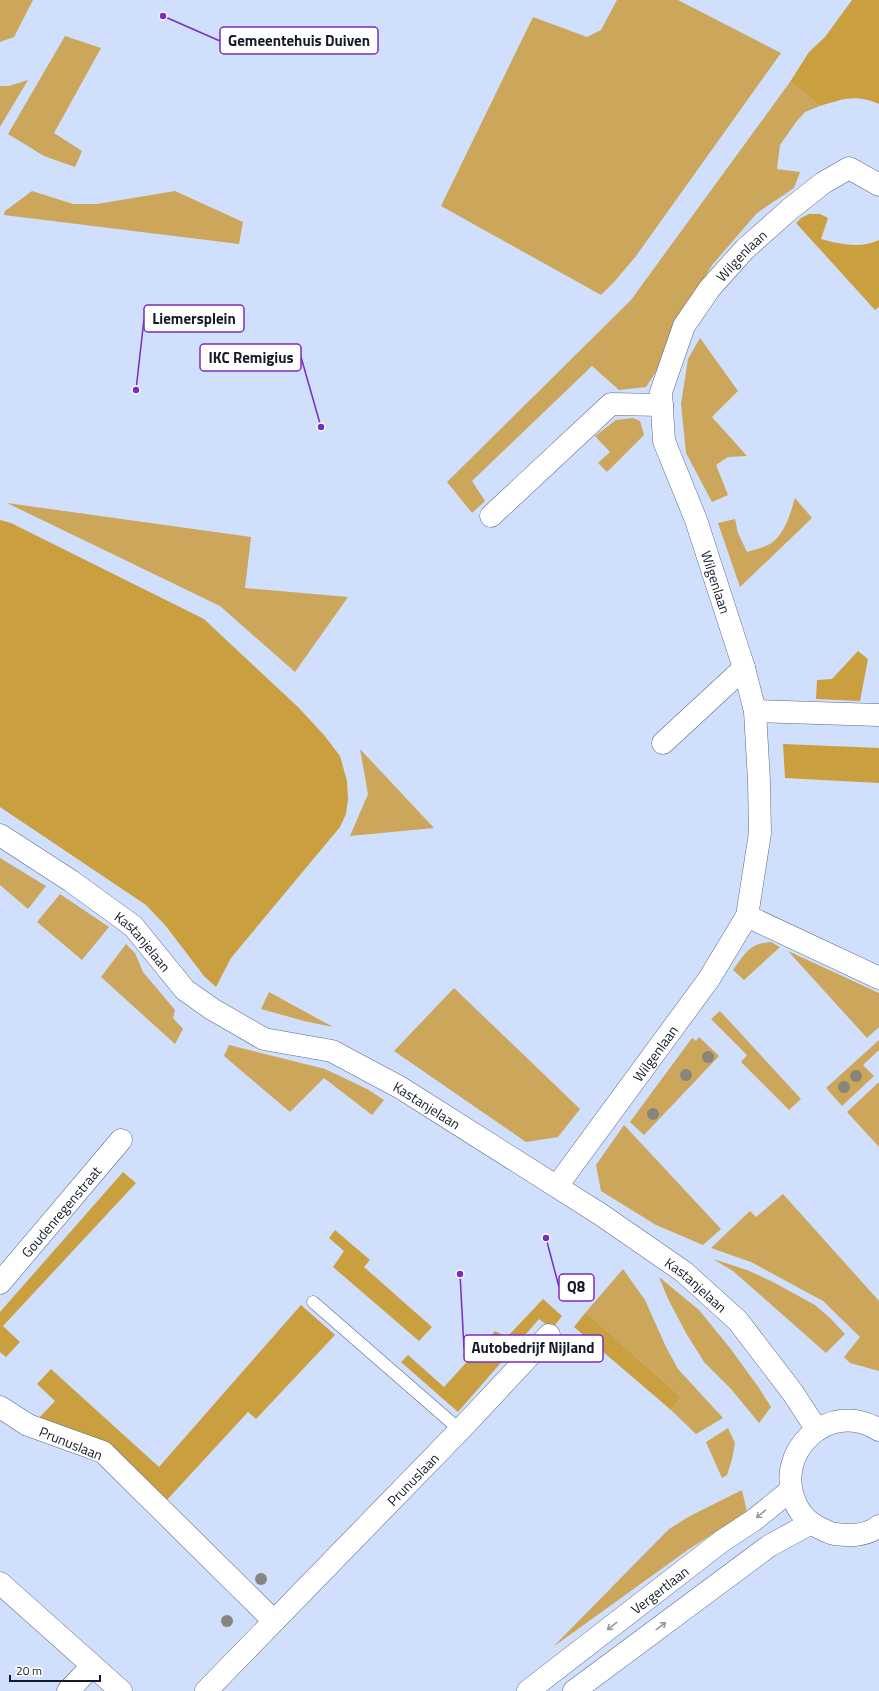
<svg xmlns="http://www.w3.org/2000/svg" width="879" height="1691" font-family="'Titillium Web',sans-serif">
	<rect width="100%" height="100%" fill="#d0dffc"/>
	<!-- green -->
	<path fill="#cba65b" d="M0,0H33L14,37L0,42Z
		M617,0H678L781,53L636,256L614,282L601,295L441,206L533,17L587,37L601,30Z
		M65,36L101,48L54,133L82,151L75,167L44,156L8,134Z
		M28,80L0,127V86H9Z
		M790,82L820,106L805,112L796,122L780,145L777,169L800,172L794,188L757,213L712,265L679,321L659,367L646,387L619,390L592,366L472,481L485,501L472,513L447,482L631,300Z
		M32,191L73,204H97L175,191L243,222L239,244L4,215L5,211Z
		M700,338L738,391L712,417L747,456L728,457L716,465L728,495L712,502L686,453L681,404L688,359Z
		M633,418L640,421L644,435L607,472L598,463L610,452L595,436L616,420Z
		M795,498L812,518L740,587L718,523L735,519L738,533L747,552C754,550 762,548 768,545C785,536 790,514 795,498Z
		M7,503L251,537L245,588L348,597L295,672L220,606Z
		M360,749L434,828L350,836L368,794Z
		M0,858L46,886L28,909L0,885Z
		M60,894L109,927L82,960L37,922Z
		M771,942L780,947L744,980L733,970C745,954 749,943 771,942Z
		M126,944L135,953L143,972L175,1010L173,1018L183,1029L175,1044L101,977Z
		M788,951L879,993V1027L867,1038Z
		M454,988L580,1109L558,1137L526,1142L394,1051Z
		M269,992L333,1027L304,1021L261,1009Z
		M720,1011L801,1099L789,1110L741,1062L747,1055L711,1019Z
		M699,1037L719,1056L644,1135L630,1122L692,1038L696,1041Z
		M879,1040V1050L863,1065L874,1076L842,1106L826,1088Z
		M229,1045L325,1069L367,1089L384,1100L372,1115L324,1078L290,1112L224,1056Z
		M879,1082V1147L847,1112Z
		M624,1125L721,1229L703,1245L656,1225L601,1191L596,1165Z
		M783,1194L879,1301V1371L850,1363L844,1357L860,1337L823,1301L751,1262L711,1248L750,1211L756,1217Z
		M713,1259L747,1270L773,1282L815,1305L830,1318L845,1334L826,1353L733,1271Z
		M623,1269L645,1300L666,1347L678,1369L723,1418L696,1434L671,1410L681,1397L586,1312Z
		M659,1277L699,1310L730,1348L759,1388L771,1407L759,1423L731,1389L704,1362L686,1333L668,1299Z
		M728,1428L735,1443L732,1459L727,1475L722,1478L706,1442Z
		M742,1490L747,1512L689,1549L553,1647L669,1529L690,1516Z"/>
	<!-- forest -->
	<path fill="#ca9f40" d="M852,0H879V104C854,94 844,99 820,106L790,82L809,52L825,37Z
		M809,214H820L828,218L821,239C839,244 861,249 879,240V307L875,310L796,223L801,218Z
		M0,520L11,523L204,619L238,651L298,707L324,735L340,756L347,781L348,799L346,814L340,827L231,958L216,987L204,976L165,925L146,905L0,807Z
		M858,651L868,659L860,701L816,699L817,680L832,679Z
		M783,744L879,748V783L785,778Z
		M123,1172L136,1183L3,1326L20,1342L6,1357L0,1352V1312Z
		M335,1230L370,1260L364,1267L432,1327L419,1341L333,1267L344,1251L329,1238Z
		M543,1299L562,1316L552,1329L539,1319L458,1412L401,1362L408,1355L444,1387L495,1331L507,1337Z
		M301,1305L335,1335L256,1419L248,1412L165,1502L38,1419L55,1401L37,1384L51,1369L159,1467Z
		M586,1312L681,1397L671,1410L574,1327Z"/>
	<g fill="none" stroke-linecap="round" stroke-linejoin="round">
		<!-- service casing -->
		<g stroke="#5a6989" stroke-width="13">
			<path id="service" d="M313,1302L460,1430"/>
		</g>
		<!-- minor casing -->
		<g stroke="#5a6989" stroke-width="23">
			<g id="minor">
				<path d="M491,516L611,404L662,405"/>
				<path d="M755,711L879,715"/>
				<path d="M663,743L744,668"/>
				<path id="s1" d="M0,835L71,881L133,926L185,990L212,1009L264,1039L332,1051L401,1088L600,1214L684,1272L738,1321L793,1393L817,1430"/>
				<path d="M747,916L879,978"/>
				<path id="s2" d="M557,1186L709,979L747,916L760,833L759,781L755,711L744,668L696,520L664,441L661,392L684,326L710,288L745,249L790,209L823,183L849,168L879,185"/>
				<path id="s3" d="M0,1283L121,1140"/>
				<path d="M0,1407L28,1425L103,1452L274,1621"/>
				<path d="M0,1583L121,1691"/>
				<path d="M68,1691L92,1666"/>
				<path id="s4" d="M206,1691L460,1430L549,1335"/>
			</g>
		</g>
		<!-- tertiary casing -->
		<g stroke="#5a6989" stroke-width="23">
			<g id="tertiary">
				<path d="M879,1430C830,1398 772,1452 796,1504C800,1513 807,1521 816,1526C822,1529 828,1533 835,1534C851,1536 866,1536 879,1526"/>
				<path id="s5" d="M528,1691L722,1541L754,1520L791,1490"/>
				<path d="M574,1691L769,1546L811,1523"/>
			</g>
		</g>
		<!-- service -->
		<use href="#service" stroke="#fff" stroke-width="12"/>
		<!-- minor -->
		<use href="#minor" stroke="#fff" stroke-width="22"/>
		<!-- tertiary -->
		<use href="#tertiary" stroke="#fff" stroke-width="22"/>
	</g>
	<!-- trees -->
	<g fill="#88857c">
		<circle cx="708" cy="1057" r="6"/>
		<circle cx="686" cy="1075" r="6"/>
		<circle cx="856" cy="1076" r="6"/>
		<circle cx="844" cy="1087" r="6"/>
		<circle cx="653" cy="1114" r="6"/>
		<circle cx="261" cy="1579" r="6"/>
		<circle cx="227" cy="1621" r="6"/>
	</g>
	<!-- one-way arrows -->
	<defs><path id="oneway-shaft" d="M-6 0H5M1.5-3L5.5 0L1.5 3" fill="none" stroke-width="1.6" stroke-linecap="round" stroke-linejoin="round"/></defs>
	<g stroke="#95989e">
		<use href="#oneway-shaft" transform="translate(761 1514) rotate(141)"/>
		<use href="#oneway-shaft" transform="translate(612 1626) rotate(142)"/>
		<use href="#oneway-shaft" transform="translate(661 1626) rotate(-37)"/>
	</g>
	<g text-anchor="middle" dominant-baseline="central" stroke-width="4" stroke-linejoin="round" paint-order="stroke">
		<!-- street labels -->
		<g font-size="14" fill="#141a27" stroke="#fff">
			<text stroke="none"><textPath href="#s2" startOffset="1032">Wilgenlaan</textPath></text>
			<text transform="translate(716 582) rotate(72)">Wilgenlaan</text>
			<text stroke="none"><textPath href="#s1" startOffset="179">Kastanjelaan</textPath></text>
			<text stroke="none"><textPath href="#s2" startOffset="165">Wilgenlaan</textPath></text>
			<text stroke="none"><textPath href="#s1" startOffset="515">Kastanjelaan</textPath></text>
			<text stroke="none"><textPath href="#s3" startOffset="94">Goudenregenstraat</textPath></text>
			<text stroke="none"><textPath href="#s1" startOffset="839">Kastanjelaan</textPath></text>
			<text transform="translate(71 1443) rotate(22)">Prunuslaan</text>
			<text stroke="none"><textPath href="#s4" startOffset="296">Prunuslaan</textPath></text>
			<text stroke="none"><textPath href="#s5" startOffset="166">Vergertlaan</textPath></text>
		</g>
	</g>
	<!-- callouts -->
	<path fill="none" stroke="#7b2cbf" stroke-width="1.5" d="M163 16L220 41M136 390L144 319M321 427L301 357M546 1238L559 1287M460 1274L464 1348"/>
	<g fill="#7b2cbf" stroke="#fff" stroke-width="1.5">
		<circle cx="163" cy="16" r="4"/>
		<circle cx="136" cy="390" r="4"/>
		<circle cx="321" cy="427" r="4"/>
		<circle cx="546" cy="1238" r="4"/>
		<circle cx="460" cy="1274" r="4"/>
	</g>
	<g fill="#fff" stroke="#7b2cbf" stroke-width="1.5">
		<rect x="220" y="27" width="158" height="27" rx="4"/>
		<rect x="144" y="305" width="100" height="27" rx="4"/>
		<rect x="200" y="344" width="101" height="27" rx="4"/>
		<rect x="559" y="1274" width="35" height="27" rx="4"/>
		<rect x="464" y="1335" width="139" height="27" rx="4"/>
	</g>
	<g font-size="15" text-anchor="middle" font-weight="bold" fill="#141a27">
		<text x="299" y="46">Gemeentehuis Duiven</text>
		<text x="194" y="324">Liemersplein</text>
		<text x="251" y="363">IKC Remigius</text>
		<text x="576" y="1292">Q8</text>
		<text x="533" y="1353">Autobedrijf Nijland</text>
	</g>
	<!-- scale -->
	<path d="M10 1675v6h90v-6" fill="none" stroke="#141a27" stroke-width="2"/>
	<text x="16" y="1675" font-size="12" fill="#141a27" stroke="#ffffff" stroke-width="3" paint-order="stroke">20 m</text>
</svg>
